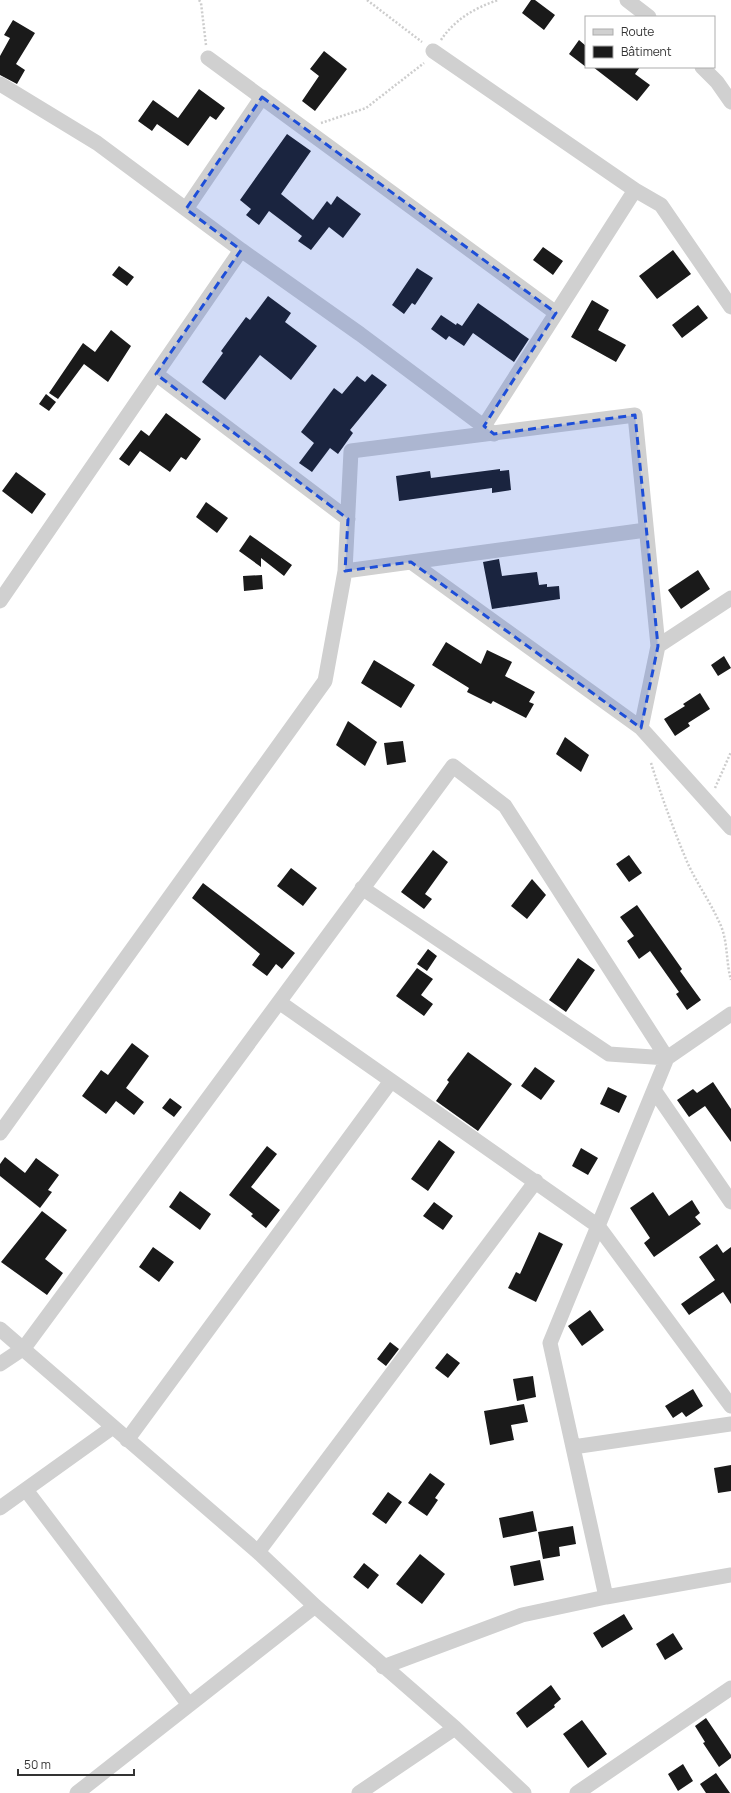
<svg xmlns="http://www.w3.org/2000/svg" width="731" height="1793" font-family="Manrope,sans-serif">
	<rect width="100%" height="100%" fill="#fff"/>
	<!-- building -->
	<path fill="#1a1a1a" d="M531,0H535L555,15L544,30L522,13Z
		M13,20L35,33L16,64L25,70L17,84L0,75V56L10,38L4,35Z
		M579,40L586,46V67L569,54Z
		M324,51L347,69L315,111L302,101L319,76L310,69Z
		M593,67H640L635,74L650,85L637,101Z
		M199,89L225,108L216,120L210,116L188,146L157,124L152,131L138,121L153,100L178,118Z
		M287,134L311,151L281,194L313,220L327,201L331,205L337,196L361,214L343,238L329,227L311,250L298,241L302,236L269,211L259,225L246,215L251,209L240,200Z
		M543,247L563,261L553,275L533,260Z
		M673,250L691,274L657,299L639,276Z
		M119,266L134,277L127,286L112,275Z
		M417,268L433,278L415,305L412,303L404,314L392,305Z
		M268,296L291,313L285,322L317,346L291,380L260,355L225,400L202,382L223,353L221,351L246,317L250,320Z
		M592,300L609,310L598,330L626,345L616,362L571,337Z
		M478,303L529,339L514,362L473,333L464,346L449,336L446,340L431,329L441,315L456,325L457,323L462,326Z
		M698,305L708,318L682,338L672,325Z
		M111,330L131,346L108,382L84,364L58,399L49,393L83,343L95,352Z
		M372,374L387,385L350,430L353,433L338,454L330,448L312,472L299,463L314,443L301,432L334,388L342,394L357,376L365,382Z
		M46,394L56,402L49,411L39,404Z
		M166,413L201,439L186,460L181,457L170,472L140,451L129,466L119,459L141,430L149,436Z
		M500,469V471L509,470L511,490L492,493V488L399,501L396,476L430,471L431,478Z
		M16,472L46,494L32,514L2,491Z
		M206,502L228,518L217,533L196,517Z
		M250,535L292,565L284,576L261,558V567L239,551Z
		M499,559L502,576L537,572L539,585L547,584V587L559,586L560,599L492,609L483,562Z
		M698,570L710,589L681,609L668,590Z
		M262,575L263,589L244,591L243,576Z
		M446,642L481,664L487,650L512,662L505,676L535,692L529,702L534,704L526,718L493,701L491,704L467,692L469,688L432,665Z
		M724,656L731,668L718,676L711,665Z
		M374,660L415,685L401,708L361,683Z
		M700,693L710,709L688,723L690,726L675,736L664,719L685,706L683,704Z
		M348,721L377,742L365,766L336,745Z
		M565,737L589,755L581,772L556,754Z
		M403,741L406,762L387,765L384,743Z
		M433,850L448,862L425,894L432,899L424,909L401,892Z
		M629,855L642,873L629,882L616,864Z
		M291,868L317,888L303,906L277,886Z
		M532,879L546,895L527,919L511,906Z
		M203,883L295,953L282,969L276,964L267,976L252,965L260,954L192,898Z
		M637,905L682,969L680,971L701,1000L687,1010L676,994L679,992L650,951L639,959L627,941L634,936L620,917Z
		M428,949L437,956L427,971L417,964Z
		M578,958L595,970L566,1012L549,1000Z
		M417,968L433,979L421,995L433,1004L424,1016L396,996Z
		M132,1043L149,1056L126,1088L144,1102L134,1115L116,1101L106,1114L82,1096L101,1070L108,1075Z
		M468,1052L512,1084L478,1131L436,1101L449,1082L447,1080Z
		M535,1067L555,1081L541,1100L521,1086Z
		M713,1082L731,1109V1142L705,1106L689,1117L677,1100L693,1089L697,1093Z
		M608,1087L627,1096L619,1113L600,1104Z
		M170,1098L182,1107L174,1117L162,1108Z
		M439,1140L455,1152L428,1191L411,1179Z
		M267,1146L277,1154L251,1187L280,1210L266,1228L251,1216L253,1214L229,1195Z
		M581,1148L598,1158L588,1175L572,1166Z
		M5,1157L25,1173L36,1158L59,1175L48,1190L52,1192L40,1208L0,1176V1164Z
		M180,1191L211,1214L200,1230L169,1207Z
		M653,1192L669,1216L692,1200L700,1213L695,1217L701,1224L654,1257L644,1243L650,1238L630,1208Z
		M434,1202L453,1216L443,1230L423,1216Z
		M42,1211L67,1230L45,1259L63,1273L47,1295L1,1262Z
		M539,1232L563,1244L536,1302L508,1288L516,1272L520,1274Z
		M717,1244L723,1253L731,1247V1304L723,1292L689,1315L681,1304L715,1280L699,1257Z
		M153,1247L174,1262L159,1282L139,1267Z
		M590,1310L604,1330L582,1346L568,1326Z
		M390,1342L399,1349L386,1366L377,1359Z
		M447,1353L460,1363L448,1378L435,1368Z
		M533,1376L536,1397L517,1401L513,1379Z
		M693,1389L703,1406L686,1417L682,1412L673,1418L665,1406Z
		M524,1404L528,1422L511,1425L514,1440L490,1445L484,1411Z
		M731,1465V1491L718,1493L714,1468Z
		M430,1473L445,1484L435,1498L438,1500L427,1516L408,1503Z
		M388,1492L402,1502L386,1524L372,1514Z
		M533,1511L537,1531L503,1538L499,1518Z
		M573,1526L576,1544L559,1547L560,1556L543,1559L538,1532Z
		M420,1554L445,1574L422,1604L396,1584Z
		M540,1560L544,1580L514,1586L510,1566Z
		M364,1563L379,1575L368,1589L353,1577Z
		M624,1614L633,1629L602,1648L593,1633Z
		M673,1633L683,1649L665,1660L656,1644Z
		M551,1685L561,1699L554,1705L555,1707L527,1728L516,1713Z
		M706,1718L731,1755V1758L719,1767L703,1743L705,1742L695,1726Z
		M582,1720L607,1754L588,1768L563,1734Z
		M683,1764L693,1781L678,1791L668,1774Z
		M716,1773L730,1793H706L700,1784Z"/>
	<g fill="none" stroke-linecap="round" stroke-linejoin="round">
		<!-- path -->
		<path stroke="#cdcdcd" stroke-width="2.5" stroke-dasharray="2 2" stroke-linecap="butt" d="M199,0L201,3L206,45
			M367,0L422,42
			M441,40C455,19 475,8 498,0
			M321,123L366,108L424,63
			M651,763C662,798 674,831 688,864C698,885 712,905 721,926C728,943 726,963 731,980
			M715,788L731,752"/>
		<!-- minor -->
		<path stroke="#d0d0d0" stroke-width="15" d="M627,0L649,17
			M433,51L635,190L484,426
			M208,58L556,313
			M702,67L717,82L731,102
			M0,84L97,143L241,250
			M635,190L661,205L731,307
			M186,209L262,97
			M156,374L348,519
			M411,562L641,728L731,828
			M345,571L646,530
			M0,601L241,250L360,334L494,434
			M658,646L731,598
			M362,888L609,1054L667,1058
			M279,1002L598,1226L731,1406
			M654,1090L731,1202
			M0,1133L325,681L345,571L351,451L635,415L658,646L641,728
			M0,1329L258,1552L315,1606L455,1728L524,1793
			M0,1364L24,1348L453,766L505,806L667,1058
			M127,1440L391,1081
			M573,1447L731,1424
			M26,1490L189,1705
			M0,1508L113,1427
			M258,1552L536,1181
			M606,1597L550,1343L667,1058L731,1014
			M383,1667L522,1615L606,1597L731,1575
			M77,1793L315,1606
			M359,1793L455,1728
			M577,1793L731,1688"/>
	</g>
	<!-- marked area -->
	<path fill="#1d4ed8" fill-opacity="0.2" stroke="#1d4ed8" stroke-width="3" stroke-dasharray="8 5" stroke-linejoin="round" d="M262,97L556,313L484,426L494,434L635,415L658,646L641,728L411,562L345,571L348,519L156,374L241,250L186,209Z"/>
	<!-- legend -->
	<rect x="585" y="16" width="130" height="52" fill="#ffffff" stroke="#adadad"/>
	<rect x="593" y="29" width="20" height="6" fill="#d0d0d0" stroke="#adadad"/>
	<text x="621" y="36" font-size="12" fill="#333333">Route</text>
	<rect x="593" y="46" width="20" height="12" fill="#1a1a1a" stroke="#adadad"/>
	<text x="621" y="56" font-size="12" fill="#333333">Bâtiment</text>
	<!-- scale -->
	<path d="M18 1769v6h116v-6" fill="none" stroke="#333333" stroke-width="2"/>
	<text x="24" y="1769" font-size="12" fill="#333333" stroke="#ffffff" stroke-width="3" paint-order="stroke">50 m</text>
</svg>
